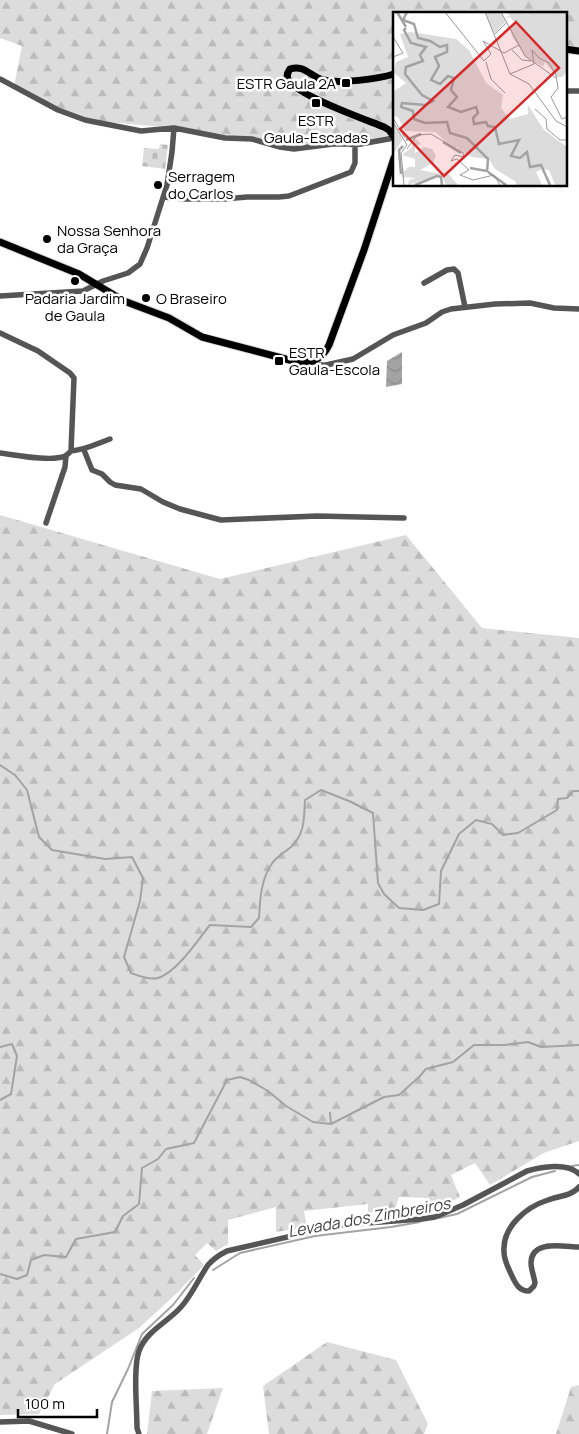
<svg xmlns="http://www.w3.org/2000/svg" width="579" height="1434" font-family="Manrope,sans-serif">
	<defs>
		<pattern id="forest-firs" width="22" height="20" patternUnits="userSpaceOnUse" patternTransform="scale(1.25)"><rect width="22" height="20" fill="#dcdcdc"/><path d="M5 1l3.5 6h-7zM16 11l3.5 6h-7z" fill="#bbb"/></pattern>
		<pattern id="cemetery-stones" width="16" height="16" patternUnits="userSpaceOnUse" patternTransform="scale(1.25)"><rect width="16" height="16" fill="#dcdcdc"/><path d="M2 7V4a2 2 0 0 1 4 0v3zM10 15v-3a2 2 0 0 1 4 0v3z" fill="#bbb"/></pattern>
		<pattern id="water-waves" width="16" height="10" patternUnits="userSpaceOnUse" patternTransform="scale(1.25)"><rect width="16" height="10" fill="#a3a3a3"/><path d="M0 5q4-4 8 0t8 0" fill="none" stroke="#8b8b8b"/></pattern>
	</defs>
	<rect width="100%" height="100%" fill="#fff"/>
	<!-- forest -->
	<path fill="url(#forest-firs)" d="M0,0H579V51L565,49V14H394V138L294,149L174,128L85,120L14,86L22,46L0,38Z
		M0,515L220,579L406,535L482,628L579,638V1141L544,1153L490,1185L475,1163L451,1175L460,1197L446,1204L429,1207V1198L399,1197L394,1213L368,1212V1204L304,1211L307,1227L276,1232V1207L228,1220V1244L216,1251L207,1243L195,1255L204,1265L176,1294L139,1328L55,1384L39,1414L0,1415Z
		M327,1342L396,1360L428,1424L424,1434H269L263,1386Z
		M579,1385V1434H556L571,1387Z
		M223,1388L207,1434H147L152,1391Z"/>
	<!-- cemetery -->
	<path fill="url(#cemetery-stones)" d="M160,144L168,145L165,169L142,166L144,148L159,149Z"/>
	<!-- water -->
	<path fill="url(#water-waves)" d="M402,352V384L386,387L387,361Z"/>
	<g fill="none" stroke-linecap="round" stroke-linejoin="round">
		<!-- stream -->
		<path stroke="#a3a3a3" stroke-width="2" d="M0,765L15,775L27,790L39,837L52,850L105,859L132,857L143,878L140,901L124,957L131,973C139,976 149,980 158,978C177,972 197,941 210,925L251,927L259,918C260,899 261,878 273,862C278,856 285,852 291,847C305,834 304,818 305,800L321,790L349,801L373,813L378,883L384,894L399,908L423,910L439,904L441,871L459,834L476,820L492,824L503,835L518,833L557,810L558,799L567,798L573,791H579
			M0,1047L12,1044L17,1056L11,1094L0,1100
			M330,1113L331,1124
			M572,1166L579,1165
			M439,1218L457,1214L532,1177L555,1171
			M213,1270L240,1253L315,1236L391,1227L420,1222
			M0,1274L17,1279L27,1275L31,1260L44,1255L66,1257L76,1239L115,1232L123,1216L139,1204L142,1168L158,1159L166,1149L194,1143L227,1080L240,1077L249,1080L268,1091L286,1106L313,1122L331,1124L384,1097L399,1095L419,1077L426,1069L453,1062L474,1045H505L528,1042L541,1047L579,1045
			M107,1434L112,1402L128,1369L142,1334L173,1305L194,1278"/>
		<!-- major casing -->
		<g stroke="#dbdbdb" stroke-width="9">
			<path id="major" d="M565,49L579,51
				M394,74C378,79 339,84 323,80C311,77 304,64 290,69C288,72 286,75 288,79C293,94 367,120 384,127L389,130L394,137
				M0,242L79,274L124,301L169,318L202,337L297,362C313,364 322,359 329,345L364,250L394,158"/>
		</g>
		<!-- minor -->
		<path stroke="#555" stroke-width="5.5" d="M0,79L58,110L85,120L141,131L174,128L225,138L252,139L280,147L294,149L333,144H349L355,145L394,138
			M565,91H579
			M163,197L185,199H224L247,197H279L289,196L351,172L355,163V145
			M424,283L447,270L454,269L458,273L465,307
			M0,296L83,291L103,281L128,273L140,264L147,248L167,185L172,152L174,128
			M0,333L38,351L70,373L74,378L71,451C69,453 67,455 65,456C51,462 16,455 0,453
			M313,362L320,365H326L353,359L393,335L426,323L442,312L451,309L495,304L530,303L554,308L579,309
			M84,450L92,470L102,474L110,482L115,485L141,489L163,502L180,509L221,520L317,516L404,518
			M71,451C85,450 96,444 110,439
			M46,523L65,467L66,456
			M579,1187C572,1196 558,1196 548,1200C526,1207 502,1227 504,1252C504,1260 508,1267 511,1274C515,1282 518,1291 529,1291L534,1286L535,1283C534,1276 531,1269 531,1263C531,1239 565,1247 579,1247
			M0,1422L29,1421L72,1434
			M139,1434L137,1428C137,1408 133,1368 139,1351C146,1331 168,1322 181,1307C192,1295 199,1278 208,1265C214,1258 219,1255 227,1251L339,1225L422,1219L435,1217L463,1205L527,1171C541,1167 568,1162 579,1174"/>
		<!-- major -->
		<use href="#major" stroke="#000" stroke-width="7"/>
	</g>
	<!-- markers -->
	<g fill="#000" stroke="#fff" stroke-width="2">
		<rect x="341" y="78" width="10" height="10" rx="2.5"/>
		<rect x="311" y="98" width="10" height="10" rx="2.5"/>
		<circle cx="158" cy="185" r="5"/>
		<circle cx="47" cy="239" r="5"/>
		<circle cx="75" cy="281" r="5"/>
		<circle cx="146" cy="298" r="5"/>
		<rect x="274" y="356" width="10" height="10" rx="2.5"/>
	</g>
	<g text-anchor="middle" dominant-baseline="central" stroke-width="5" stroke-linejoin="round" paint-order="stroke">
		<!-- poi labels -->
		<g font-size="15" fill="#000" stroke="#fff" text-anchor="start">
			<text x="336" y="83" text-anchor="end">ESTR Gaula 2A</text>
			<text x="316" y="120" text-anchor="middle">ESTR<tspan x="316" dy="17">Gaula-Escadas</tspan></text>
			<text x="168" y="176">Serragem<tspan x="168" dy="17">do Carlos</tspan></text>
			<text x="57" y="230">Nossa Senhora<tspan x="57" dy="17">da Graça</tspan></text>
			<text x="75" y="298" text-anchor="middle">Padaria Jardim<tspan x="75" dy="17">de Gaula</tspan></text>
			<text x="156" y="298">O Braseiro</text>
			<text x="289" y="352">ESTR<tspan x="289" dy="17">Gaula-Escola</tspan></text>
		</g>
		<!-- water labels -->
		<g font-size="16" font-style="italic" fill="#444" stroke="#fff">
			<text transform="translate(369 1217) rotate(-10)">Levada dos Zimbreiros</text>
		</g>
	</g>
	<!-- overview -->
	<g transform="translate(393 12)">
		<rect width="174" height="174" fill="#fff"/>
		<path d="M92,0H108L113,9L101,22Z" fill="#dcdcdc"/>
		<path d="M111,0H174V60L169,65H164L152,50L150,55L133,45L120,26L117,17L121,10L117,5L112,6L117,3ZM18,20L63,27L76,38L93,71L110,83L108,96L117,107L135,102V93L151,118L174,135V173H162L156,158L149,157L143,160L149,173H123V170L102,157L96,147L79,145L64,138L65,135L61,137L42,120L12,119L5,105L0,104V80L13,71L1,61L3,50L15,45L7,22ZM0,111L10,127L1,141L0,160ZM22,126L28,132L22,134V141L31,135L39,137L43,144L40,151L27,158L49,162L54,160L65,173H53L50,166L43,164L15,173L16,168L23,166L9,165V156L12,159L15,155H22V147L9,143L18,136Z" fill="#dcdcdc"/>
		<path fill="none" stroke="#a3a3a3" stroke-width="2.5" d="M4,0L13,15M14,0L10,8L21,12L25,26L37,29L47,35L54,33V40L42,45L46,54L38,68L47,72L55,64L61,66L58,78L64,85L55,95L68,100L83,95L85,101L80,106L81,112L93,110L95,114L102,115L106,132L126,128L118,144L127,146L134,140L137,155L148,153L157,173M13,16L11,18L18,31L33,35L27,43L30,49L13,55L12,62L29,83L40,89L32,93L9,91L8,95L20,99L21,107L32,111L54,110L57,121L74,126L95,147L94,160M13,128L28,122M50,130L68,141M77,156L94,159M95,160L113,173M8,162L6,138L10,134M22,173L44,164L48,165L49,173"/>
		<path fill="none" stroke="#999" stroke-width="1" d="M52,0L91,49L98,42L90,29L111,41L126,33M65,0H82M92,0L117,62L141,52L139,38L146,46L156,51L163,63L165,76L158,85L169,107L174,105M108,0L132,44L163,66M102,22L114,10M0,25L10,41L0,45M119,38L129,48L138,49M93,50L98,67L112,81M117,62L136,72L163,109L174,115M142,97L153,107L154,117L167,128H174M0,106L12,126M0,110L14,133L8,141L11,173M14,137L24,123L38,122L70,141L71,145L62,143L58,149L64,147L76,158M76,158L67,163L80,168L101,163L107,173"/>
		<path fill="#d62828" fill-opacity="0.15" stroke="#d62828" stroke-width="2.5" d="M123,10L166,56L51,164L7,117Z"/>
		<rect width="174" height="174" fill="none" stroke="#000" stroke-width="2.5"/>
	</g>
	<!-- scale -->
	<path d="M18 1409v8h79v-8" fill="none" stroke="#000000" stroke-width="2.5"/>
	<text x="25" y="1409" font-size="15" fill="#000000" stroke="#ffffff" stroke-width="4" paint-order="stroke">100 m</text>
</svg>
